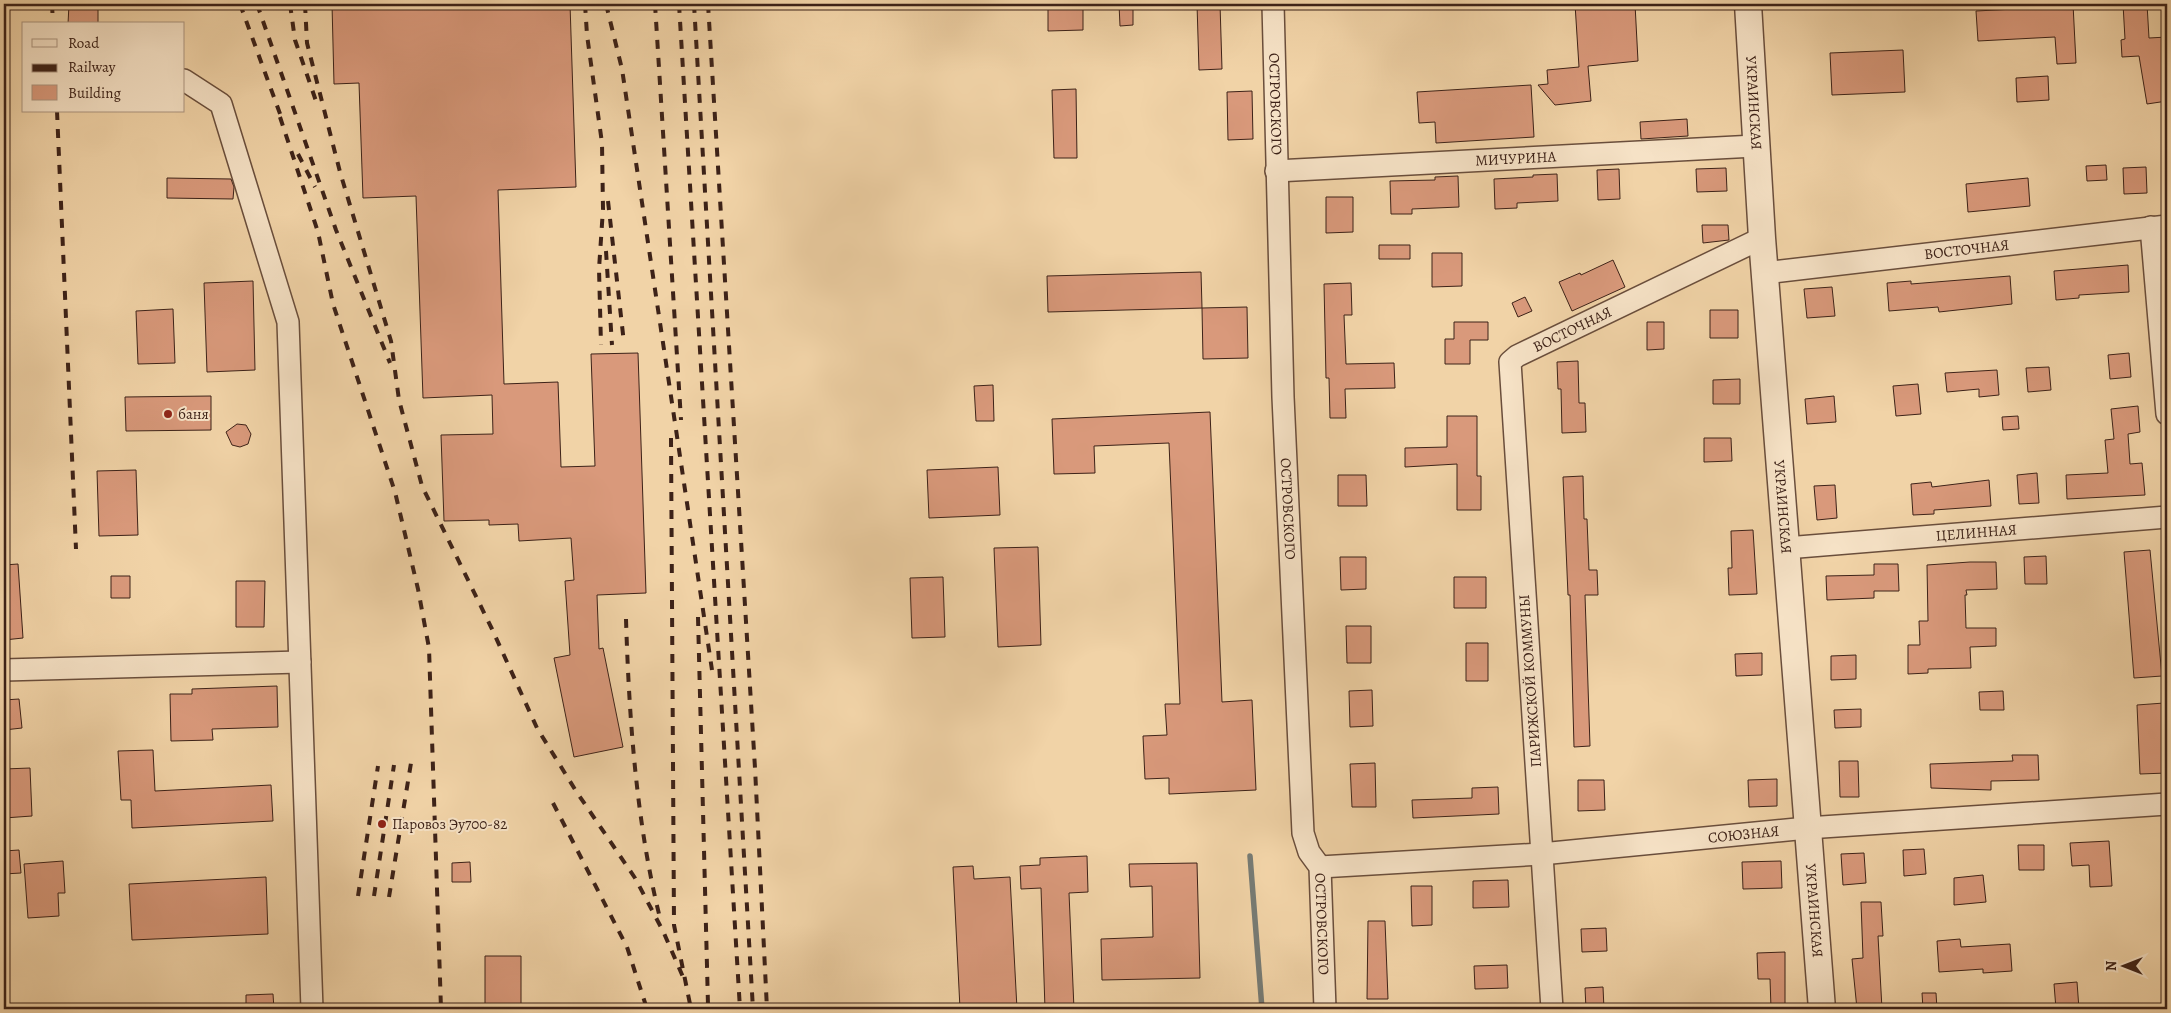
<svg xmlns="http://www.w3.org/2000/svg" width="2171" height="1013" font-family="Alegreya,serif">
	<rect width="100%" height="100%" fill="#f1d3a7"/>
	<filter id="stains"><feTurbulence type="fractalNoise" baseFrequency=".004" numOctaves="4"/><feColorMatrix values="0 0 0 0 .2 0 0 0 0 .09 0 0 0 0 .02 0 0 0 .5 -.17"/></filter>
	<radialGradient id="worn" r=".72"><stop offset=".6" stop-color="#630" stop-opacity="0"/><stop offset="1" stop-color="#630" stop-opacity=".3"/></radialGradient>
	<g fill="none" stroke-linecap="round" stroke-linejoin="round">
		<!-- stream -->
		<path stroke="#777b74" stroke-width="5.5" d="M1250,856L1262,1009"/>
	</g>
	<!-- building -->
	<path fill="#d9997b" stroke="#3d2218" d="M69,4H98V24H68Z
		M332,4H570L576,187L498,190L504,384L558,382L561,467L595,466L591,354L638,353L646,593L597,595L599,649L603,648L623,747L574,757L554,658L570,655L565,581L574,580L571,538L519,541L518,524L489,525V520L444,521L441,435L493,434L492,395L423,398L416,196L363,198L359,83L334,84Z
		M1048,4H1083V30L1048,31Z
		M1119,4H1133V25L1120,26Z
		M1197,4H1220L1222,69L1199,70Z
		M1575,4H1635L1638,61L1588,66L1591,101L1555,105L1538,85L1548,84L1547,70L1579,67Z
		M2054,4H2073L2076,63L2057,64L2055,37L1978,41L1976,11L2054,7Z
		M2123,4H2147L2149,38L2167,37V101L2147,104L2139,56L2122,57L2121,40L2125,39Z
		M1903,50L1905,92L1832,95L1830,53Z
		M2048,76L2049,100L2017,102L2016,78Z
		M1531,85L1534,137L1436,143L1435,122L1419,123L1417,92Z
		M1076,89L1077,158H1054L1052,90Z
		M1252,91L1253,139L1228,140L1227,92Z
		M1687,119L1688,136L1641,139L1640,122Z
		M2106,165L2107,180L2087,181L2086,166Z
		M2146,167L2147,193L2124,194L2123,168Z
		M1726,168L1727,191L1697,192L1696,169Z
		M1619,169L1620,199L1598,200L1597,170Z
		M1557,174L1558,201L1517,203V208L1495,209L1494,179L1533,177V175Z
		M1458,176L1459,207L1412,209V214H1391L1390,181L1435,180V177Z
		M167,178L231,179L234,187L233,199L167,198Z
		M2028,178L2030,206L1968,212L1966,184Z
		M1326,197H1353V232L1326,233Z
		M1702,225H1728L1729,240L1703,243Z
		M1379,245H1410V259H1379Z
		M1432,253H1462V286L1432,287Z
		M1613,260L1625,287L1572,311L1559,282L1580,273L1581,275Z
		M2128,265L2129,292L2079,295V298L2056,300L2054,271Z
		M1201,272L1202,308L1048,312L1047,276Z
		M2010,276L2012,304L1939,312L1938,307L1889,311L1887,283L1911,281V284Z
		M253,281L255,370L207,372L204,283Z
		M1351,283L1352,315H1344L1346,364L1394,363L1395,388L1345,389L1346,418H1330L1329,378H1326L1324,284Z
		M1832,287L1835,316L1807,318L1804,289Z
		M1525,297L1532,311L1518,317L1512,303Z
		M1247,307L1248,358L1203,359L1202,308Z
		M173,309L175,363L138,364L136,311Z
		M1710,310H1738V338H1710Z
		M1454,322H1488V340H1470V364H1445V339H1454Z
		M1647,322H1664V349L1647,350Z
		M2129,353L2131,377L2110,379L2108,355Z
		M1578,361L1579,403H1585L1586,432L1562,433L1561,389H1558L1557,362Z
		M2049,367L2051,390L2028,392L2026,368Z
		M1997,370L1999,395L1979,397V389L1947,392L1945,373Z
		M1740,379V404H1713V380Z
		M1918,384L1921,414L1896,416L1893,386Z
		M993,385L994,421H976L974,386Z
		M211,396V430L126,431L125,397Z
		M1834,396L1836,422L1807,424L1805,399Z
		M2138,406L2140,432L2128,434L2130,464L2142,463L2145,495L2067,499L2066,475L2108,473L2105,440L2114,439L2111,409Z
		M1210,412L1222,702L1252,700L1256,790L1169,794V778L1145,779L1143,736L1167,735L1165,704H1180L1169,443L1094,446L1095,473L1054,474L1052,419Z
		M1447,416H1477V476H1481V510H1457V464L1405,467V448L1447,447Z
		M2018,416L2019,429L2003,430L2002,417Z
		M237,424L246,425L251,434L248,444L240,447L232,445L226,432Z
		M1704,438H1731L1732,461L1704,462Z
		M998,467L1000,515L929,518L927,470Z
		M136,470L138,535L99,536L97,471Z
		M2037,473L2039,503L2019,504L2017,475Z
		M1338,475H1366L1367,506H1338Z
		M1583,476L1584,519H1587L1589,570H1597L1598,595H1585L1590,746L1574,747L1570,595H1568L1563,477Z
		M1989,480L1991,506L1934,510V514L1913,515L1911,484L1931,482L1932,487Z
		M1835,485L1837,518L1817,520L1814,486Z
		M1753,530L1757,594L1729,595L1728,568H1732L1731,531Z
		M1038,547L1041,645L998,647L994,548Z
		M2150,550L2162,676L2134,678L2124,552Z
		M2046,556L2047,584H2025L2024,557Z
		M1340,557H1366V589L1341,590Z
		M1970,562H1996L1997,589L1966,590L1967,595H1965L1966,628H1996V646L1970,647L1971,668L1928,669V673L1908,674V645H1920L1919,621H1928L1927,565Z
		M18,564L23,638L4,640V565Z
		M1874,564H1898L1899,591H1874V598L1827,600L1826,576L1874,575Z
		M111,576H130V598H111Z
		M943,577L945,637L912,638L910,578Z
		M1454,577H1486V608H1454Z
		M236,581H265L264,627H236Z
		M1346,626H1371V663H1347Z
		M1466,643H1488V681H1466Z
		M1762,653V675L1736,676L1735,654Z
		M1856,655V679L1831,680V656Z
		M277,686L278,727L212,729L213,740L171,741L170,694H192V689Z
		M1372,690L1373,726L1350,727L1349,691Z
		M2003,691L2004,710H1980L1979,692Z
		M19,699L22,728L4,730V700Z
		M2164,703L2167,773L2140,774L2137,705Z
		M1861,709V727L1835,728L1834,710Z
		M153,750L155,791L271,785L273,821L132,828L131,800H121L118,751Z
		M2012,755H2038L2039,780L1991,781V790L1931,788L1930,764L2013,761Z
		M1839,761H1858L1859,797H1840Z
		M1375,763L1376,807H1352L1350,764Z
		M30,768L32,816L4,818V769Z
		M1777,779V806L1749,807L1748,780Z
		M1578,780H1604L1605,810L1578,811Z
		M1498,787L1499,814L1413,818L1412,800L1472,798V788Z
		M2109,841L2112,886L2090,887L2089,865L2072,866L2070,843Z
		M2018,845H2044V870H2019Z
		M1924,849L1926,874L1904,876L1903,850Z
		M19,850L21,873L4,874V851Z
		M1864,853L1866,883L1843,885L1841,854Z
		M1087,856L1088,892L1069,893L1074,1009H1045L1041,888L1021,889L1020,866L1040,865V858Z
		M63,861L65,893H58L59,916L28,918L24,864Z
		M1781,861L1782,888L1743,889L1742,862Z
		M470,862L471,882H452V863Z
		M1197,863L1200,978L1102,980L1101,939L1153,937L1152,886L1130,887L1129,864Z
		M973,866L974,879L1010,877L1017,1009H960L953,867Z
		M1983,875L1986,902L1954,905V878Z
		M266,877L268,934L132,940L129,884Z
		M1508,880L1509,907L1473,908V881Z
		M1411,886H1432V925L1412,926Z
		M1861,902H1881L1883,936H1878L1882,1009H1857L1852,959L1863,958Z
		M1368,921H1385L1388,999H1367Z
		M1606,928L1607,951L1582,952L1581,929Z
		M1960,939L1961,947L2010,944L2012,971L1983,973V969L1939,972L1937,941Z
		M1785,952V1007L1771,1008L1770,979H1758L1757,953Z
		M485,956H521V1009H485Z
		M1507,965L1508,988L1475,989L1474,966Z
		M2077,982L2079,1009H2056L2054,984Z
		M1603,987L1604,1009H1586L1585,988Z
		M1922,993H1936L1937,1009H1923Z
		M273,994L274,1009H246V995Z"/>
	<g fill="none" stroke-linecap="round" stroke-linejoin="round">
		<!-- minor casing -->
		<g stroke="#6a4e3c" stroke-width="24">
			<g id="minor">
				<path id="s1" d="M1273,4L1283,397L1303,833L1309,852L1320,867L1325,1009"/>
				<path d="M184,80L221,104L288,322L312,1009"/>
				<path id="s2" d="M1276,171L1755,146"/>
				<path d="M2151,227L2167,414"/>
				<path id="s3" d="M1764,273L2167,226"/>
				<path id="s4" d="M1786,548L2167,517"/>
				<path d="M4,670L300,662"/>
				<path id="s5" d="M1320,867L1541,854L1807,828L2167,804"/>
				<path id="s6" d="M1552,1009L1510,362L1517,356L1762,238"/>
			</g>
		</g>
		<!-- tertiary casing -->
		<g stroke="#6a4e3c" stroke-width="29">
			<g id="tertiary">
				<path id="s7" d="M1748,4L1762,238L1822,1009"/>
			</g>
		</g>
		<!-- minor -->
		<use href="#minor" stroke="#f6e2c6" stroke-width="21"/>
		<!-- tertiary -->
		<use href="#tertiary" stroke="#f6e2c6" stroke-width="26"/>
		<!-- rail -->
		<path stroke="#3d2218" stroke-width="4" stroke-dasharray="9 9" stroke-linecap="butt" d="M52,4L53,24
			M240,4L283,122
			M257,4L336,230L390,363
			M290,4L295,40L316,101
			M305,4L307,43L340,172L391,341L399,400L422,486L492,629L537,728L576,791L635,878L663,931L683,977
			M585,4L587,35L602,143L603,209L599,269L601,345
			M606,4L622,69L712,670
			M655,4L681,420
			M679,4L740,1009
			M694,4L753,1009
			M708,4L755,768L767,1009
			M57,111L76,549
			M280,117L318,232L333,304L395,492L418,589L429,648L441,1009
			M298,154L315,187
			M608,201L624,343
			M606,251L612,345
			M671,438L674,925L691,1009
			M698,617L708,1005
			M626,619C629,716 636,820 659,914
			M553,803L627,947L647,1009
			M358,896L378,766
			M374,896L394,765
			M389,897L411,763"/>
	</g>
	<!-- markers -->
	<g fill="#8f2418" stroke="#f6e2c6" stroke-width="2">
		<circle cx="168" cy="414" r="5"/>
		<circle cx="382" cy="824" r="5"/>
	</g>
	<g text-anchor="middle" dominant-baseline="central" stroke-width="4" stroke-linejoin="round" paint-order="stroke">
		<!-- street labels -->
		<g font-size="15" fill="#3d2218" stroke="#f6e2c6">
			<text stroke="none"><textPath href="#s7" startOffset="99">УКРАИНСКАЯ</textPath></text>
			<text stroke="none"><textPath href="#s1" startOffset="100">ОСТРОВСКОГО</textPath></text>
			<text stroke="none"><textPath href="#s2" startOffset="240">МИЧУРИНА</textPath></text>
			<text stroke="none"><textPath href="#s3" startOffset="204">ВОСТОЧНАЯ</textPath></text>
			<text stroke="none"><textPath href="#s6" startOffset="719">ВОСТОЧНАЯ</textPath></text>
			<text stroke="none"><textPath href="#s7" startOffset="504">УКРАИНСКАЯ</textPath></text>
			<text stroke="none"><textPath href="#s1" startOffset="505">ОСТРОВСКОГО</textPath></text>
			<text stroke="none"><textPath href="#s4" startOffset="191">ЦЕЛИННАЯ</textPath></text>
			<text transform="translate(1530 681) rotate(-94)">ПАРИЖСКОЙ КОММУНЫ</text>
			<text stroke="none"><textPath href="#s5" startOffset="425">СОЮЗНАЯ</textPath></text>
			<text stroke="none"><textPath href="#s7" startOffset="909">УКРАИНСКАЯ</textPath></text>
			<text stroke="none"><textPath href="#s1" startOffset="925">ОСТРОВСКОГО</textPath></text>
		</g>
		<!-- poi labels -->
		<g font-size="15" fill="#3d2218" stroke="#f6e2c6" text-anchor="start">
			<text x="178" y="414">баня</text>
			<text x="392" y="824">Паровоз Эу700-82</text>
		</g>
	</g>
	<!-- margin -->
	<rect width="2171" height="1013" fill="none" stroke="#f1d3a7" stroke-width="20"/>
	<rect x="5" y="5" width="2161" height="1003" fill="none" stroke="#3d2218" stroke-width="2.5"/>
	<rect x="10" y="10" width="2151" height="993" fill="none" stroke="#3d2218"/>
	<!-- legend -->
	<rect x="22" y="22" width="162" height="90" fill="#f6e2c6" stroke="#ac9580"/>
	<rect x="32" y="39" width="25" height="8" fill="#f6e2c6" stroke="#ac9580"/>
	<text x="68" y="48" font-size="15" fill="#3d2218">Road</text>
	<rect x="32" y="64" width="25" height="8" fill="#3d2218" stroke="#ac9580"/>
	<text x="68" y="72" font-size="15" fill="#3d2218">Railway</text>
	<rect x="32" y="85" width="25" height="15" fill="#d9997b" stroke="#ac9580"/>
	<text x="68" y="98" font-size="15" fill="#3d2218">Building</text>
	<!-- north arrow -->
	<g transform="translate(2124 966) rotate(270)" stroke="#f6e2c6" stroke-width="4" paint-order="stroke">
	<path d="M0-4L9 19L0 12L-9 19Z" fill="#3d2218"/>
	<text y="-8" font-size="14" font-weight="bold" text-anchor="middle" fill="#3d2218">N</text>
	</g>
	<rect width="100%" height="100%" filter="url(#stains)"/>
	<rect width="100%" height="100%" fill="url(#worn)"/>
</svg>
